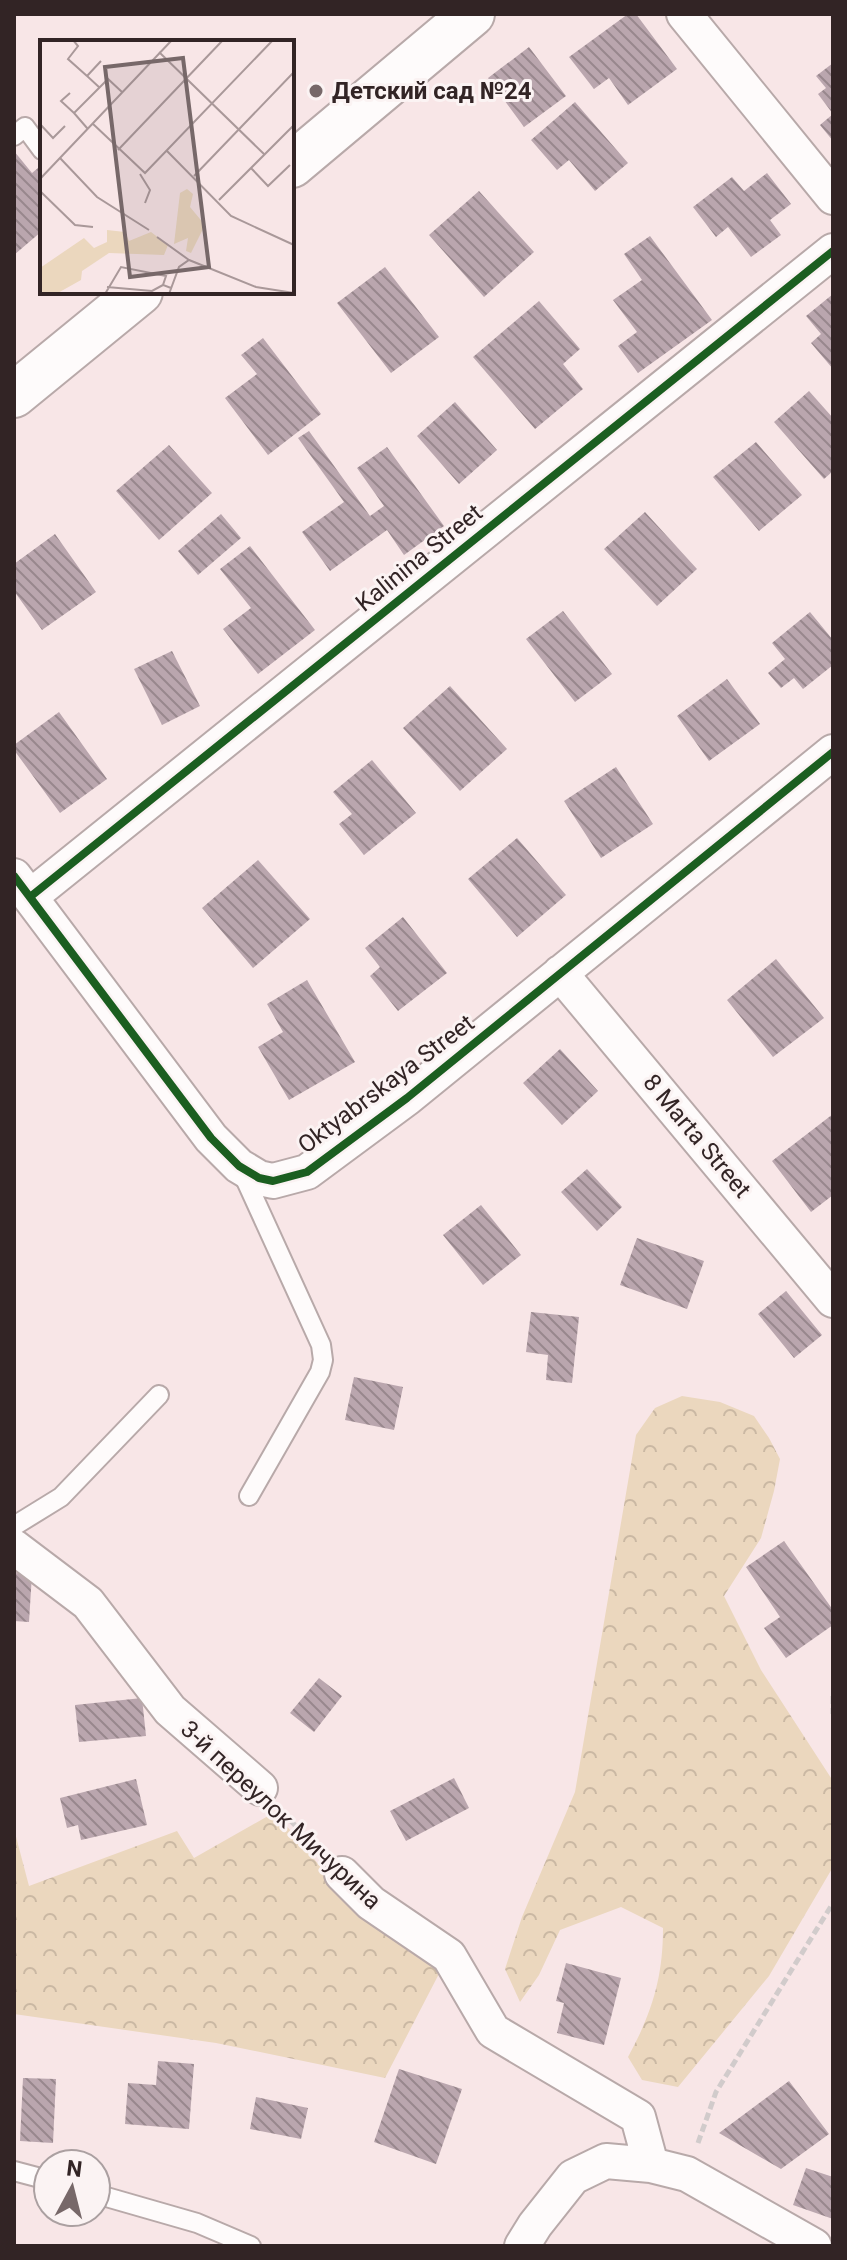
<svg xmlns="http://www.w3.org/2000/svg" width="847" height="2260" font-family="Roboto,sans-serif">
	<defs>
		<pattern id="forest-crowns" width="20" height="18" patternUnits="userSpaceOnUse" patternTransform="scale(2)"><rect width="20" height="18" fill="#ebd7be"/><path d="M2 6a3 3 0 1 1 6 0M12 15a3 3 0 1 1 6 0" fill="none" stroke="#cab8a3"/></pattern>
		<pattern id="building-back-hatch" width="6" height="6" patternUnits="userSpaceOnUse" patternTransform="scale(2)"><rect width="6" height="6" fill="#baa6ae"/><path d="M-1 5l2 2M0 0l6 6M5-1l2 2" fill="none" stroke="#98878d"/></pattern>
	</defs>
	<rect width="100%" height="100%" fill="#f8e6e7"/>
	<!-- forest -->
	<path fill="url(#forest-crowns)" d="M682,1396L720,1402L754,1416L769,1438L780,1459L774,1491L761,1538L724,1596L761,1670L833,1781V1867L769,1976L678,2087L642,2080L628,2057C652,2013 663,1978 663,1928L621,1907L560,1930L539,1975L520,2002L505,1969L522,1917L575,1792L636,1435L655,1408Z
		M275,1812L358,1912L442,1968L385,2078L216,2043L14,2014V1829L29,1886L177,1831L194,1858Z"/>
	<!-- building -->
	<path fill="url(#building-back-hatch)" d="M628,14H636L677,69L628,105L609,78L594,89L569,57Z
		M529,47L566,96L524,127L488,78Z
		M833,63V141L820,125L833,114L818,94L826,88L816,76Z
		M575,102L628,163L595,191L569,160L557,170L531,140Z
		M14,151L32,173L38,168L42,172V200L38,204L42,209V231L14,255Z
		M767,173L791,204L770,220L781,235L751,257L728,227L716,237L693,207L732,177L744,191Z
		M479,191L534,252L484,297L429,235Z
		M650,236L712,320L638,373L618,346L637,332L613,300L642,280L624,254Z
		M385,267L439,337L391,373L337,303Z
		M833,294V369L811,343L821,334L806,316Z
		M539,301L580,349L563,364L583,389L535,429L473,357Z
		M263,338L321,414L268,455L225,398L257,374L241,355Z
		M809,391L833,418V471L824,479L774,422Z
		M455,402L497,450L459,484L417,436Z
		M309,431L370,516L384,506L357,468L387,447L444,526L404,555L387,530L330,571L302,532L344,502L298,438Z
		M756,442L802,495L759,531L713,477Z
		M169,445L212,493L159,540L116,491Z
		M645,512L697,569L657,606L604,549Z
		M221,514L241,538L198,575L178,551Z
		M55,534L96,592L42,630L14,591V564Z
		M250,546L315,630L258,674L223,629L251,608L220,569Z
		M563,611L612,674L575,702L526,639Z
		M810,612L833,640V665L803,689L794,678L781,688L768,673L785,659L772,643Z
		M172,651L200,706L162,725L134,669Z
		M727,679L760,724L709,761L677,716Z
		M450,686L507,749L460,791L403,728Z
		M59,712L107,779L60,813L14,750V745Z
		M372,760L416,813L364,855L339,824L352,814L333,792Z
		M616,767L653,824L601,858L564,801Z
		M517,838L566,895L517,937L468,879Z
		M258,860L310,919L253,968L202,908Z
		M403,917L447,973L398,1011L370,976L380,967L365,948Z
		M776,959L824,1018L773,1057L727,1000Z
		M307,980L355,1062L289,1100L258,1047L283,1032L267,1004Z
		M560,1049L598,1091L562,1125L523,1083Z
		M833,1114V1195L811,1212L772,1161Z
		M587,1169L622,1207L597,1231L561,1192Z
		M481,1205L521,1255L483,1285L443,1235Z
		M637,1238L704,1261L687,1309L620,1285Z
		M786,1291L822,1335L794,1358L758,1314Z
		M531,1312L579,1317L572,1383L546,1380L548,1355L526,1352Z
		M354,1377L403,1387L394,1430L345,1420Z
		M784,1541L833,1610V1625L786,1658L764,1628L780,1617L746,1567Z
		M14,1573L32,1574L29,1622L14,1621Z
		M319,1678L342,1696L314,1732L290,1713Z
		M142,1698L146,1736L79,1742L75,1705Z
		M454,1778L469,1808L406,1841L390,1811Z
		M136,1779L147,1825L81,1840L78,1825L67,1828L60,1798Z
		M566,1963L621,1978L604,2045L557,2033L564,2003L556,2001Z
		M158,2061L194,2064L189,2129L125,2124L128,2083L156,2085Z
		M399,2069L462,2089L436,2164L374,2142Z
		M23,2078L56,2079L53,2143L20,2141Z
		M789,2081L829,2134L781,2169L719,2133Z
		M256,2097L308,2108L301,2139L250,2129Z
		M806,2168L833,2177V2219L793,2205Z"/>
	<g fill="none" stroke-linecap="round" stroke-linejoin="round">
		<!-- service casing -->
		<g stroke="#b8a9a9" stroke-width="22">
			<path id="service" d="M14,136L25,127L42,150
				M242,1172L321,1345L323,1360L320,1372L249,1496
				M14,1526L61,1497L159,1395
				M14,2171L48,2180
				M96,2194L197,2223L251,2246"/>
		</g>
		<!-- minor casing -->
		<g stroke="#b8a9a9" stroke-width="38">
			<path id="minor" d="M684,14L833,197
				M14,876L211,1138L239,1166L259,1178L273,1181L307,1172L407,1098L833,752
				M30,897L833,251
				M560,973L833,1300
				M14,1547L88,1603L170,1710L260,1788
				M342,1874L371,1903L449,1956L493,2031L638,2117L651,2165
				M522,2246L535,2225L573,2177L606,2161L651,2165L687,2174L814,2246"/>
		</g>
		<!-- tertiary casing -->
		<g stroke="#b8a9a9" stroke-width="48">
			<path id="tertiary" d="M292,165L472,14
				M14,395L140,292"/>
		</g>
		<!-- path -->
		<path stroke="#d1cbcb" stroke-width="5" stroke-dasharray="8 4" stroke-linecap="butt" d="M833,1696V1714
			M282,1812L320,1851
			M698,2143L716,2092L833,1903"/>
		<!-- service -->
		<use href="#service" stroke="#fefbfb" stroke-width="18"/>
		<!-- minor -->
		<use href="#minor" stroke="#fefbfb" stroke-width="34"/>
		<!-- tertiary -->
		<use href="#tertiary" stroke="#fefbfb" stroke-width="44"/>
		<!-- cycleway casing -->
		<g stroke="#fbf3f3" stroke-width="13">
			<path id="cycleway" d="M14,876L211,1138L239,1166L259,1178L273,1181L307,1172L407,1098L833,752
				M30,897L833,251"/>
		</g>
		<!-- cycleway -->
		<use href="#cycleway" stroke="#1b5e20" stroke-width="8"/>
	</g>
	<!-- markers -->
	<circle fill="#776869" stroke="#fbf3f3" stroke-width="3" cx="316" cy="91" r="8"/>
	<g text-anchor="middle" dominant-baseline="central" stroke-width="6" stroke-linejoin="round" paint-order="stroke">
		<!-- poi labels -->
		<g font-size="24" font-weight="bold" fill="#322425" stroke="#fbf3f3" text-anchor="start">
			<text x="332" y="91">Детский сад №24</text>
		</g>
		<!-- street labels -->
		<g font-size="24" fill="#322425" stroke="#fbf3f3">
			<text transform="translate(419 558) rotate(-39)">Kalinina Street</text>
			<text transform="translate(386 1084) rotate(-37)">Oktyabrskaya Street</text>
			<text transform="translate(697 1136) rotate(50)">8 Marta Street</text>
			<text transform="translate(281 1815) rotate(43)">3-й переулок Мичурина</text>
		</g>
	</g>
	<!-- overview -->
	<g transform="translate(40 40)">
		<rect width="254" height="254" fill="#f8e6e7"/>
		<path d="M147,149L153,154L150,167L165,185L151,213L146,211L148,198L134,204L140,153ZM67,190L85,192L89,201L111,192L128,205L124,215L69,213L42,231L41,240L16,254H0V228L44,198L54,208L67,202Z" fill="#ebd7be"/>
		<path fill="none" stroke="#a99899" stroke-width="2" d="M33,0L38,6L28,19L47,36M119,12L225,115M60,48L47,36L61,21M30,53L21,61L34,73M52,83L105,133L233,0M0,84L13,98L25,86M47,88L34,73L68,39L82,52M78,110L183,0M127,111L191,176L254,205M20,118L57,157L109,190M211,128L228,146L250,125M100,134L110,150L105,163M154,136L254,32M0,139L132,0M0,151L35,185L53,187M179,160L254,85M117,197L149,220M67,247L112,251L123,245M65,254L81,227L126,236L123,245L131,248M129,254L139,227L149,220L216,247L254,253"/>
		<path fill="#776869" fill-opacity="0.15" stroke="#776869" stroke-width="4" d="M143,18L169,227L90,237L65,27Z"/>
		<rect width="254" height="254" fill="none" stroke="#322425" stroke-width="4"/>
	</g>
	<!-- border -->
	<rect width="847" height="2260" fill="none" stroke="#322425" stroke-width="32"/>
	<!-- north arrow -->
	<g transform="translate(72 2188) rotate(7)"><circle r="38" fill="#fbf3f3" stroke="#aba0a1" stroke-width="2"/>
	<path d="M0-6L14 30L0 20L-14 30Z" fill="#776869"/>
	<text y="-12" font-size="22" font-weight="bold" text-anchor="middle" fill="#322425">N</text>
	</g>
</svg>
